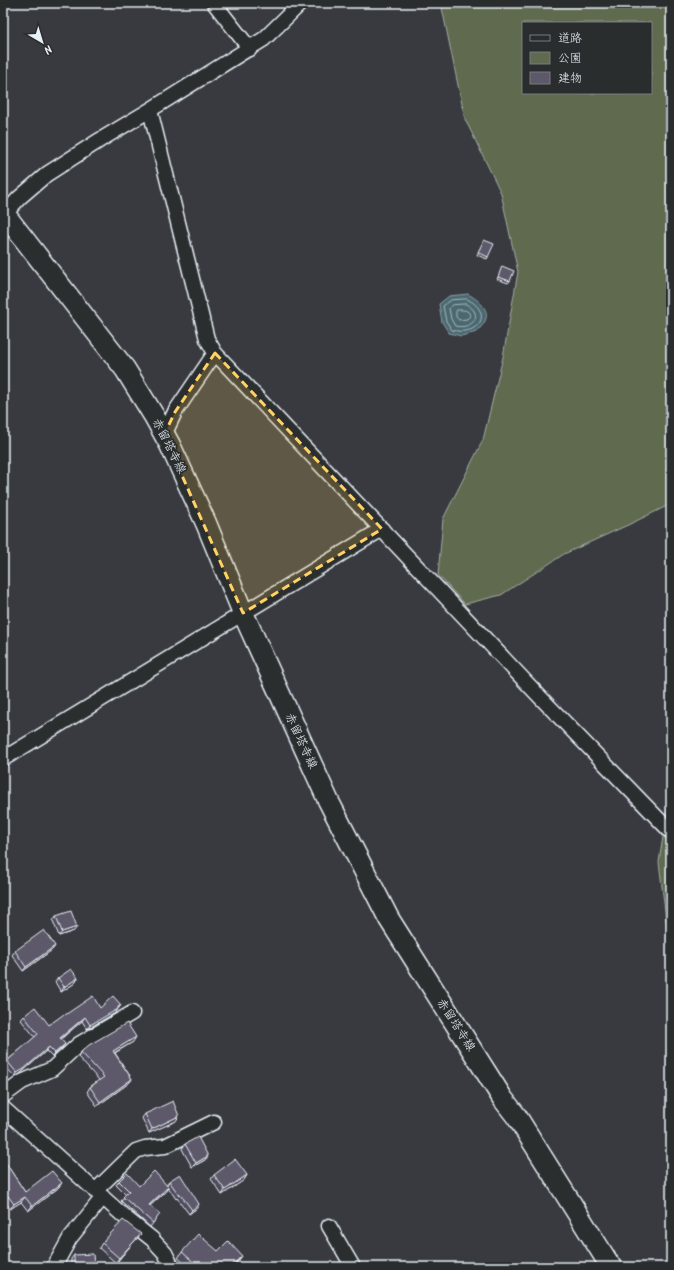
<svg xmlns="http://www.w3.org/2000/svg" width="674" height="1270" font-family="Kalam,'Klee One',sans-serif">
	<rect width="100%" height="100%" fill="#393a40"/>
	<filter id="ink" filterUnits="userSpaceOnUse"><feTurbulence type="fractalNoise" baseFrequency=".025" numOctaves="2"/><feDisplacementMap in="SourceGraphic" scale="8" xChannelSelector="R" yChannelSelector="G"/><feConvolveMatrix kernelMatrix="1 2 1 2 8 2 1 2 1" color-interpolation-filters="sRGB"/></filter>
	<g filter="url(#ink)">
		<!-- green -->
		<path fill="#606a50" stroke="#a4aea4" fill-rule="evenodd" d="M441,3H671V504L630,524L564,554L501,595L465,604L438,575L443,519L483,440L503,357L518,272L501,193L465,119ZM523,23H651V93H523Z
			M671,786V960L659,862Z"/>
		<!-- water -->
		<path fill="#4b686f" stroke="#8a9fa6" d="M468,294C477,299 491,309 485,321C483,325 480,328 477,332L461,336L449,333L442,322L439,304L449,296Z"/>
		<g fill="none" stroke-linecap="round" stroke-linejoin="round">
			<!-- shore -->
			<path stroke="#a9bac1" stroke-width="1" d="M467,299C495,313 478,337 452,330L446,321L443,306L451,300Z
				M466,304C485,314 473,330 455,326L451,319L449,308L453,305Z
				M457,310C463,310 469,309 470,316L467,319L459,320L456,317V312Z"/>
			<!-- street casing -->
			<g stroke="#e8f1f8" stroke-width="17">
				<path id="street" d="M214,3L250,49
					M150,110L207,339L215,353L541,698L671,832
					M3,216L19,198L47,174L100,140L150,110L264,39L301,3
					M164,435L175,412L215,353
					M3,759L382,529
					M3,1096L22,1082L52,1069L79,1044L132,1013
					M3,1108L127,1219L152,1239L165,1253L172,1267
					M95,1191L136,1151L145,1148L165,1146L214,1122
					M329,1226L353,1267
					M54,1267L70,1238L103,1197"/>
			</g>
			<!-- secondary casing -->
			<g stroke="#e8f1f8" stroke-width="23">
				<path id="secondary" d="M3,212L125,369L154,416L170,445L206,523L243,613L328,800L389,919L503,1099L517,1117L611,1267"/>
			</g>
			<!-- street -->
			<use href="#street" stroke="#2a2d2e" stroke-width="14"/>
			<!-- secondary -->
			<use href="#secondary" stroke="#2a2d2e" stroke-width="20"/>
		</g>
		<!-- wall -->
		<path fill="#504c5b" stroke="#e8f1f8" d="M484,240L488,257L487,259L477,255Z
			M56,916L74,931L59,936L53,921Z
			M55,946L52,950L23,971L12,955L15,951Z
			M58,978H78L75,983L61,992L55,982Z
			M121,1005L115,1013L87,1029L82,1021L61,1039L62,1048L52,1057L46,1051L21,1073L15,1077L4,1065L7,1061L35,1037L21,1020L24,1016L49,1025L65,1015L100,1008Z
			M133,1042L115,1053L132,1079L129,1083L97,1106L87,1092L90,1087L99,1080L78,1057L81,1052Z
			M145,1114L176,1121L149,1133L142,1118Z
			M185,1144L208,1156L205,1160L192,1167L182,1149Z
			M3,1159L25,1192L58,1188L28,1211L21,1202L10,1209L5,1201L3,1203Z
			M214,1175H247L244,1180L222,1195L211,1179Z
			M119,1181L139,1186L167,1185L169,1181L197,1208L189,1214L177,1198L176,1199L168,1187L166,1191L150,1206L157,1218L150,1227L121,1201L126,1195L116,1185Z
			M141,1234L137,1238L116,1263L99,1248L102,1243Z
			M218,1251L242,1256L238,1261L232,1267H189L178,1258L182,1252Z
			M74,1255L94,1267H71V1259Z"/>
		<!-- shaded-wall -->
		<path fill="#413e4a" stroke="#e8f1f8" d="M498,277L510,281L508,283L497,279Z
			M77,927L74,931L59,936L62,932Z
			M55,946L52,950L23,971L26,967Z
			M78,978L75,983L61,992L64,987Z
			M121,1005L115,1013L87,1029L90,1025Z
			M85,1017L82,1021L57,1042L60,1038Z
			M136,1037L133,1042L110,1055L113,1051Z
			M65,1044L62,1048L52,1057L55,1053Z
			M49,1047L46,1051L21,1073L15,1077L17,1073Z
			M132,1079L129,1083L97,1106L100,1102Z
			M179,1116L176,1121L149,1133L152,1129Z
			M208,1156L205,1160L192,1167L196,1163Z
			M247,1175L244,1180L222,1195L225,1190Z
			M62,1183L58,1188L28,1211L32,1206Z
			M168,1187L166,1191L146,1209L149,1205Z
			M8,1196L5,1201L3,1203L6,1198Z
			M25,1197L21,1202L10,1209L14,1204Z
			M199,1204L197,1208L189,1214L192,1210Z
			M141,1234L137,1238L116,1263L119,1258Z
			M242,1256L238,1261L232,1267H230Z"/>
		<!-- building -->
		<path fill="#5d586a" stroke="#e8f1f8" d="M484,240L494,244L488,257L478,252Z
			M502,266L514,271L510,281L498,277Z
			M3,661L6,664L3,668Z
			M71,911L77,927L62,932L56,916Z
			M44,930L55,946L26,967L15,951Z
			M71,969L78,978L64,987L58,978Z
			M93,996L100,1008L113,996L121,1005L118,1007V1009L90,1025L85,1017L60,1038L65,1044L55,1053L49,1047L24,1069L17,1073L7,1061L38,1034L24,1016L35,1007L49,1025L64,1014L65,1015Z
			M127,1023L136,1037L113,1051L132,1079L100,1102L90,1087L104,1077L81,1052L89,1045Z
			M173,1101L179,1116L152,1129L145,1114Z
			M3,1116L6,1120L3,1122Z
			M198,1137L208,1156L196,1163L185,1144Z
			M3,1159L25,1192L52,1171L62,1183L32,1206L25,1197L14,1204L8,1196L6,1198L3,1194Z
			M235,1159L247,1175L225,1190L214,1175Z
			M154,1171L168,1187L149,1205L160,1214L153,1223L123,1197L129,1191L119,1181L127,1173L139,1186Z
			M180,1174L199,1204L192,1210L180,1194L179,1195L169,1181Z
			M123,1220L141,1234L119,1258L102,1243Z
			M198,1234L218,1251L228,1241L242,1256L230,1267H199L182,1252Z
			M93,1254L94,1267H74V1255Z"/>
	</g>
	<!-- marked area -->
	<path fill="#ffd166" fill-opacity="0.2" stroke="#ffd166" stroke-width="3" stroke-dasharray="8 5" stroke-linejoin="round" d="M215,353L382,529L243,613L164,435L175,412Z"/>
	<g text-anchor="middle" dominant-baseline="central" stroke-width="3.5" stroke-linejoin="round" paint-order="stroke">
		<!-- street labels -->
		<g font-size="12" fill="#e8f1f8" stroke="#2a2d2e">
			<text transform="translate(169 446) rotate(63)">赤留塔寺線</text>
			<text transform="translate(301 741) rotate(65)">赤留塔寺線</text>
			<text transform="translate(456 1025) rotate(57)">赤留塔寺線</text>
		</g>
	</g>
	<!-- margin -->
	<rect width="674" height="1270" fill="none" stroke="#2a2d2e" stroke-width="16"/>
	<rect x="8" y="8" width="658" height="1254" fill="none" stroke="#e8f1f8" stroke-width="1.5" filter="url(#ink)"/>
	<!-- legend -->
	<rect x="522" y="22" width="130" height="72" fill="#2a2d2e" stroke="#767b7f"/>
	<rect x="530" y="35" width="20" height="6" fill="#2a2d2e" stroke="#767b7f"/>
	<text x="558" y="42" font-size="12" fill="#e8f1f8">道路</text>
	<rect x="530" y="52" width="20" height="12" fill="#606a50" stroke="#767b7f"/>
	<text x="558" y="62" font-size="12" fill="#e8f1f8">公園</text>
	<rect x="530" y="72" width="20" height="12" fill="#5d586a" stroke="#767b7f"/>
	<text x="558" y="82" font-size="12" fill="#e8f1f8">建物</text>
	<!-- north arrow -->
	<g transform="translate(42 42) rotate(142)" stroke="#2a2d2e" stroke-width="3" paint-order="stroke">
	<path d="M0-3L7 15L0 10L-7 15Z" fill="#e8f1f8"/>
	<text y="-6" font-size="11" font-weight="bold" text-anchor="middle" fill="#e8f1f8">N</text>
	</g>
</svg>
